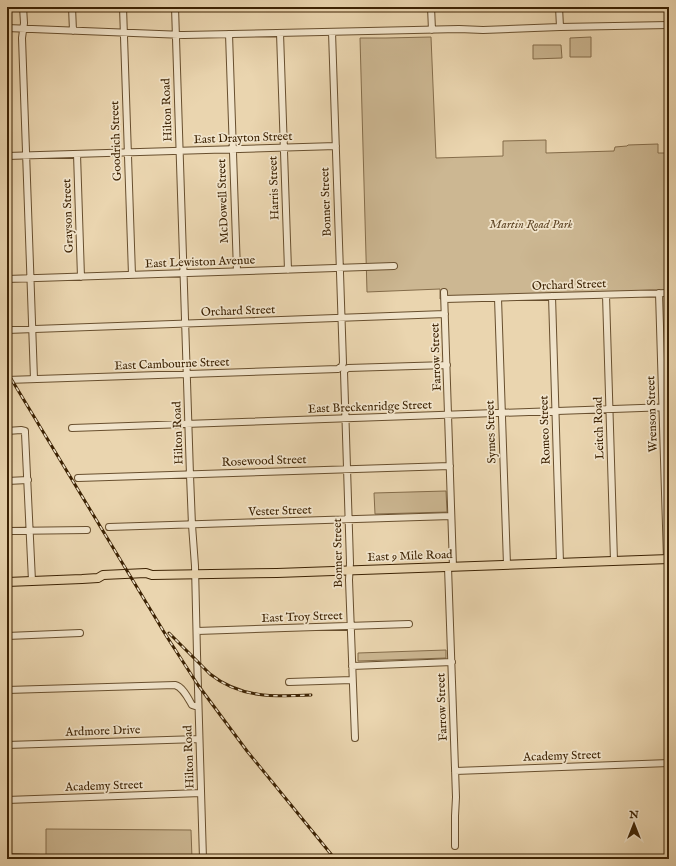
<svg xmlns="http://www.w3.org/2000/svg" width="676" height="866" font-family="'IM FELL English',serif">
	<rect width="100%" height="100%" fill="#ead5af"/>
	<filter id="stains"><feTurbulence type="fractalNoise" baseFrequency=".005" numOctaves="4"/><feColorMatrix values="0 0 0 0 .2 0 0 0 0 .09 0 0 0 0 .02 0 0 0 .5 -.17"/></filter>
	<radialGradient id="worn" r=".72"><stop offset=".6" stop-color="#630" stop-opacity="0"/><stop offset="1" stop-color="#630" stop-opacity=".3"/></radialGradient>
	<!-- green -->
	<path fill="#ccb792" stroke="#846c4a" d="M431,37L436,158L503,156V141L546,140V153L614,151L615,147L627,146L628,145L658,144V153H669V292L440,299V289L367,292L360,38H386Z
		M591,37V57H570V38Z
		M533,45H561L562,58L533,59Z
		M446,491L447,512L375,514L374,493Z
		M446,650V658L358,661V653Z
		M46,829L191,830L192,859H45L46,856Z"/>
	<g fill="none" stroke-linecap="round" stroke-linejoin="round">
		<!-- minor casing -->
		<g stroke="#684f2e" stroke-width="8">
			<path id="minor" d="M23,7L24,23L22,38L34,379
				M72,7L73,31
				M123,7L132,275
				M175,7L190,475L192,525L195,566L197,654L203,859
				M431,7L432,30
				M559,7L560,27
				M7,28L184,35L459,29L483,30L560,27L669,25
				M280,33L288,270
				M229,34L237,271
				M77,154L81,277
				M7,156L336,146
				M7,279L394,266
				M444,292L453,567
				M659,293L667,559
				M606,295L614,561
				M552,296L560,563
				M498,298L507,565
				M445,299L669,293
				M7,330L445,314
				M7,380L338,369L342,366L343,363L332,32
				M72,428L669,407
				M7,431L21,430L25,431V433L32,581
				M78,478L450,466
				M7,481L28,480
				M109,527L451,516
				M7,531L87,530
				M448,567L456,797L455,816V846
				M197,631L409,624
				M7,636L80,633
				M352,666L452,662
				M289,682L352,680
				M7,690L175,685C183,687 188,698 192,705L198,707
				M355,738L349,580L350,563L344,372L345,370L348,368L447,365
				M7,745L199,739
				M455,771L669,763
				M7,800L201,793
				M7,857L41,858"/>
		</g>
		<!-- major casing -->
		<g stroke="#3c2203" stroke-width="10">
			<path id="major" d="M7,582L82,579L98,578L103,575L146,573L152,575L277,573L669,559"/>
		</g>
		<!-- minor -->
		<use href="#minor" stroke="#f1e4cb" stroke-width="6"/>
		<!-- major -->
		<use href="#major" stroke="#ead5af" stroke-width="8"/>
		<!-- rail casing -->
		<g stroke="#3c2203" stroke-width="3">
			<path id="rail" d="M7,372L167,637L198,685L247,751L335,859
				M169,633L210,674C240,698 274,697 311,695"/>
		</g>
		<!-- rail -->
		<use href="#rail" stroke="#f1e4cb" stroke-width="1.5" stroke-dasharray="4.5" stroke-linecap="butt"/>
	</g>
	<g text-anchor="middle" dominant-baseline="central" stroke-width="3.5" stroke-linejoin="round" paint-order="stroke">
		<!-- street labels -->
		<g font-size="12" fill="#3c2203" stroke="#f1e4cb">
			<text transform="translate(167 110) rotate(-92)">Hilton Road</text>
			<text transform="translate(243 138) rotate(-2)">East Drayton Street</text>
			<text transform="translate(116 141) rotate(-92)">Goodrich Street</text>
			<text transform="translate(274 188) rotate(-92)">Harris Street</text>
			<text transform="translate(223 201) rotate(-92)">McDowell Street</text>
			<text transform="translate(326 202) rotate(-92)">Bonner Street</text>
			<text transform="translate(68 216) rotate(-92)">Grayson Street</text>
			<text transform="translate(200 262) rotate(-2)">East Lewiston Avenue</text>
			<text transform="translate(569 285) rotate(-2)">Orchard Street</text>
			<text transform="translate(238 311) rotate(-2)">Orchard Street</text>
			<text transform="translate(436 357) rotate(-92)">Farrow Street</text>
			<text transform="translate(172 364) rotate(-2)">East Cambourne Street</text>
			<text transform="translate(370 407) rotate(-2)">East Breckenridge Street</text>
			<text transform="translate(652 414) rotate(-92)">Wrenson Street</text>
			<text transform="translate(599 428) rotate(-92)">Leitch Road</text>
			<text transform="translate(545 430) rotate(-92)">Romeo Street</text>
			<text transform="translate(491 432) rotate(-92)">Symes Street</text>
			<text transform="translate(178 433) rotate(-92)">Hilton Road</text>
			<text transform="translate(264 461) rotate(-2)">Rosewood Street</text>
			<text transform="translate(280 511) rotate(-2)">Vester Street</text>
			<text transform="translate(338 553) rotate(-91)">Bonner Street</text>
			<text transform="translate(410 556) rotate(-2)">East 9 Mile Road</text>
			<text transform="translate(302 617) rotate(-2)">East Troy Street</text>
			<text transform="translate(442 707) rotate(-92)">Farrow Street</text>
			<text transform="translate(103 731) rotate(-2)">Ardmore Drive</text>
			<text transform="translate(562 756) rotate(-2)">Academy Street</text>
			<text transform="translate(189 757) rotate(-92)">Hilton Road</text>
			<text transform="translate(104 786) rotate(-2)">Academy Street</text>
		</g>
		<!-- park labels -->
		<g font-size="12" font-style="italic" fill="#604727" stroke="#f1e4cb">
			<text x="531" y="224">Martin Road Park</text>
		</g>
	</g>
	<!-- margin -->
	<rect width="676" height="866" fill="none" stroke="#ead5af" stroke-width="24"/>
	<rect x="8" y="8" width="660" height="850" fill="none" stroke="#3c2203" stroke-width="2"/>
	<rect x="12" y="12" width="652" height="842" fill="none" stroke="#3c2203"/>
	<!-- north arrow -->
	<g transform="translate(634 824)" stroke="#f1e4cb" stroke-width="3" paint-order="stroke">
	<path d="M0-3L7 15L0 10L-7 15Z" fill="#3c2203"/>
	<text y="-6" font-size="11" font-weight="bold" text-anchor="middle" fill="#3c2203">N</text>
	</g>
	<rect width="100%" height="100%" filter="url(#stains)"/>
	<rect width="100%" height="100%" fill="url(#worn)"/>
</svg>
